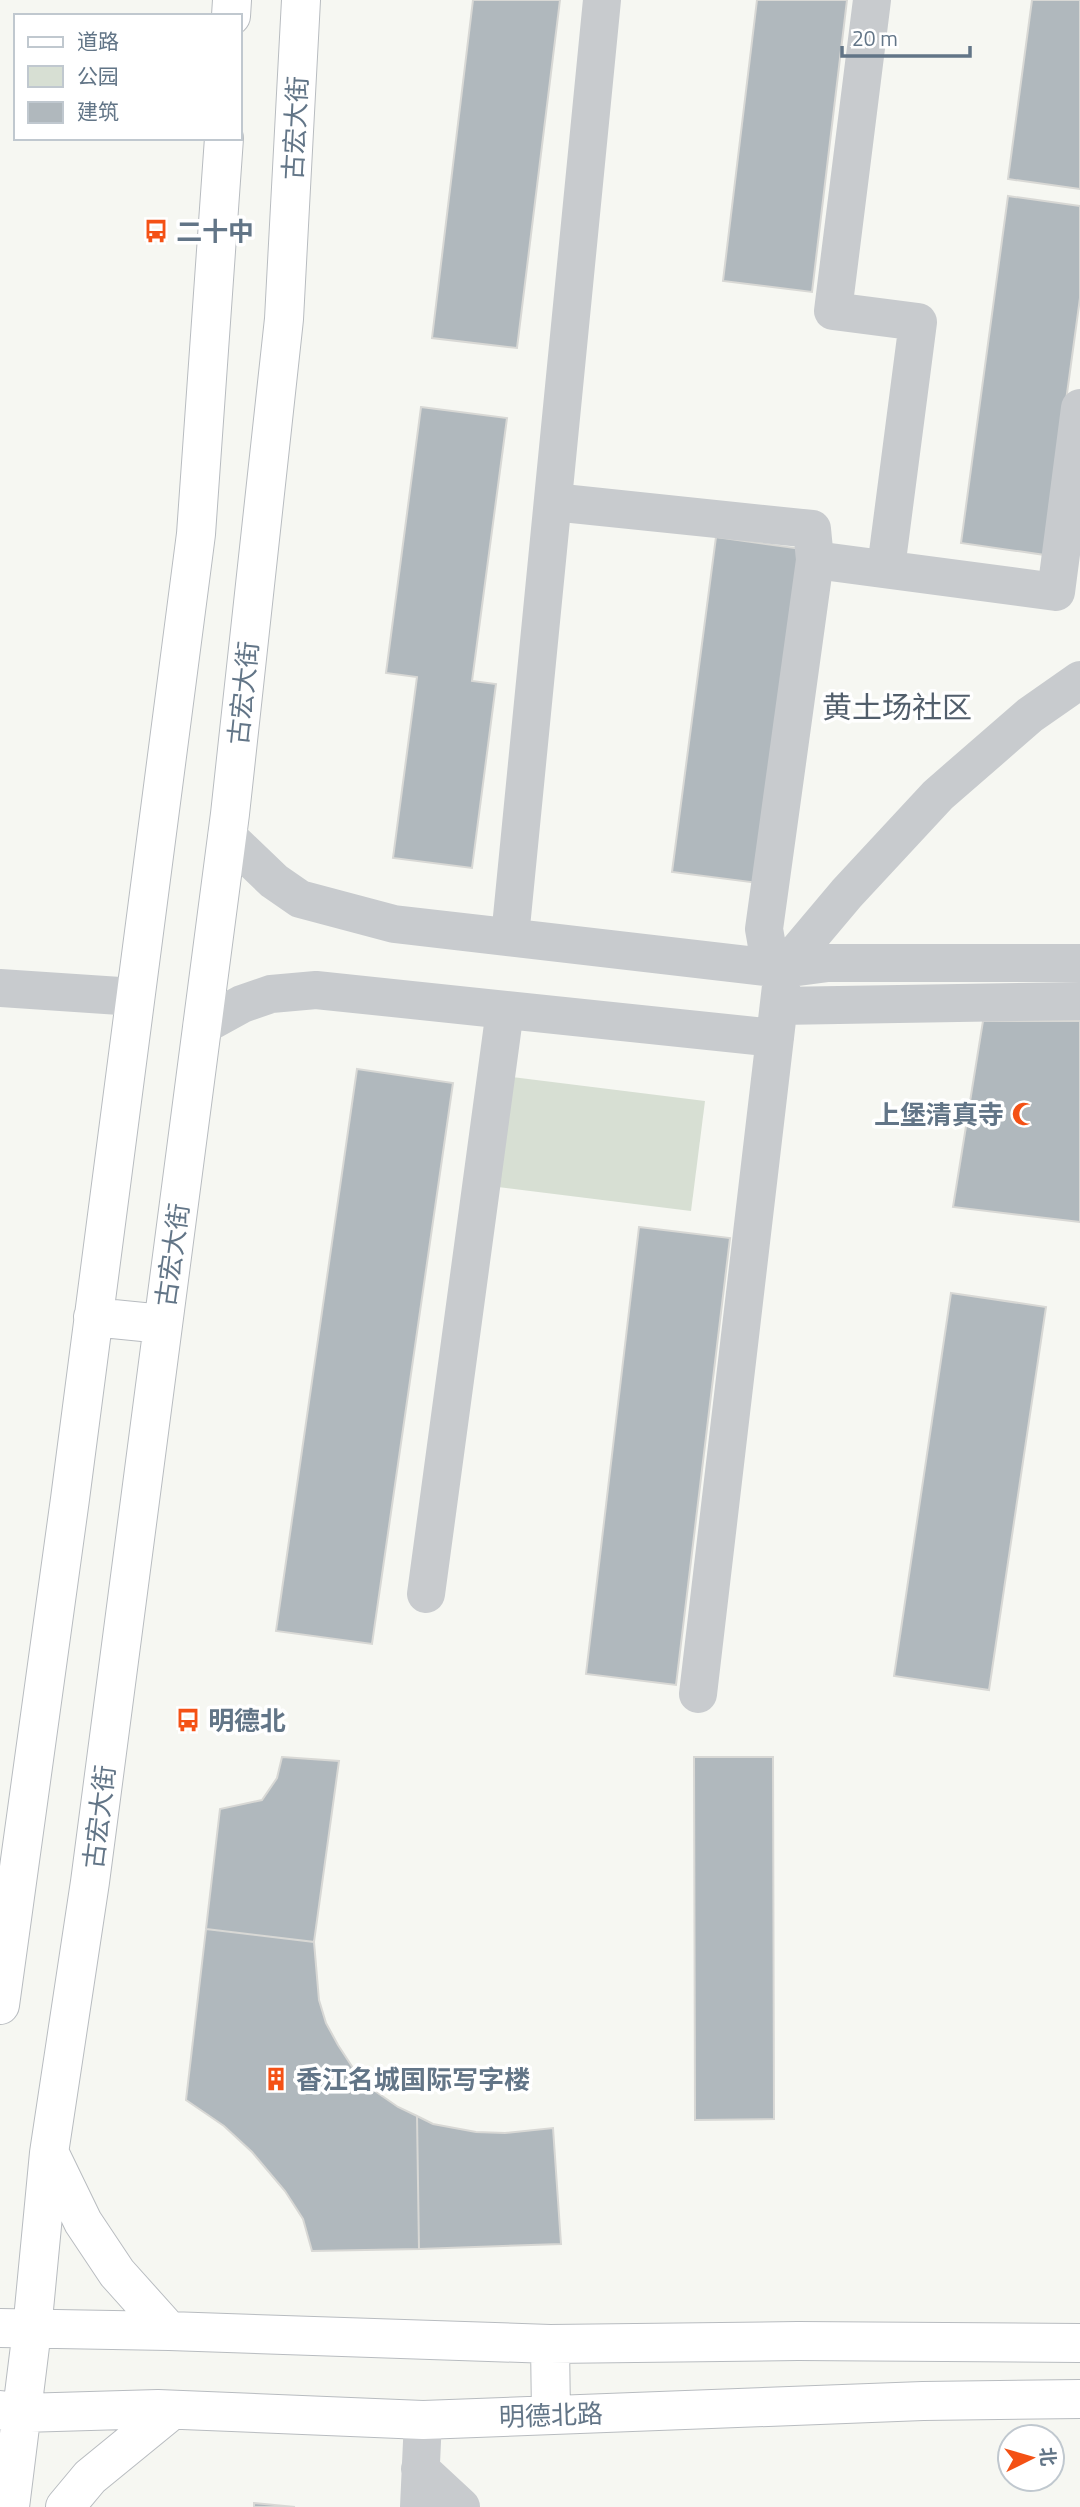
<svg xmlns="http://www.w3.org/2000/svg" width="1080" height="2507" font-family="'Titillium Web','Noto Sans SC',sans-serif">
	<rect width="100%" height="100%" fill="#f6f7f2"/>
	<!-- green -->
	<path fill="#d7dfd3" d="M512,1077L705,1101L691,1211L498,1187Z"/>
	<!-- building -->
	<path fill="#b0b8bd" stroke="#d8d8d5" stroke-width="2" d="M473,0H560L517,348L432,338Z
		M757,0H847L812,292L723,281Z
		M1032,0H1080V189L1008,179Z
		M1008,196L1080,206V298L1045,555L961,543Z
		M421,407L507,418L472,681L496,684L472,868L393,858L417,677L386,673Z
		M716,537L802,549L758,883L672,872Z
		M983,1021H1080V1222L953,1207Z
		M357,1069L453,1083L372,1644L276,1631Z
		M639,1227L730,1238L676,1685L586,1674Z
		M951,1293L1046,1307L989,1690L894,1676Z
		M282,1757L339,1761L314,1942L206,1929L220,1809L262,1800L277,1778Z
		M694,1757H773L774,2119L695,2120Z
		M206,1929L314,1942L319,2000L326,2023L338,2045L353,2068L375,2091L398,2107L417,2116L419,2249L312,2251L303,2219L285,2191L252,2152L224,2126L186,2100Z
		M417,2116L433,2124L476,2132L505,2133L553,2128L561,2244L419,2249Z
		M254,2503L295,2507H254Z"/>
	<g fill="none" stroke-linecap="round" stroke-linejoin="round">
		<!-- major casing -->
		<g stroke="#b8bcc0" stroke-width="40">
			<path id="major" d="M231,16L232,0
				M93,1317L163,1324
				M0,2005L70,1499L196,534L224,138
				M50,2154L83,2222L117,2273L169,2331
				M0,2328L169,2331L550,2344L798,2341L1080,2343
				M550,2344L551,2415
				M0,2410L22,2413L158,2409L423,2420L923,2401L1080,2399
				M10,2507L32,2330L49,2153L90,1882L230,814L284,319L301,0
				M65,2507L90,2477L172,2410"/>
		</g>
		<!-- minor -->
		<path stroke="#c8cbce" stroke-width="38" d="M872,0L833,311L918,322L886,568
			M553,502L812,529L815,560
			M227,836L274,881L300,899L394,924L783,969L828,963H1080
			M510,937L602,0
			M783,969L767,946L764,929L815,560L1056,592L1080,408
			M0,988L135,997
			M779,1006L1080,1001
			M202,1026L242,1004L271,994L316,990L775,1038
			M426,1594L505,1010
			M698,1694L783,969L847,893L938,795L1030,715L1080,680
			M420,2469L461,2507
			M419,2507L423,2420"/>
		<!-- major -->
		<use href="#major" stroke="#fff" stroke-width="38"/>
	</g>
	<!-- icons -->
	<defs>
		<g id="bus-bare" transform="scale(1.89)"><path d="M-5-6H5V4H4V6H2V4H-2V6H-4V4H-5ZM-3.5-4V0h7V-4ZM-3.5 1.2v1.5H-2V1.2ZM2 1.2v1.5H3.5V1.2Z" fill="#f45115" stroke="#fff" stroke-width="2.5" paint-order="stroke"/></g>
		<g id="mosque-bare" transform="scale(1.89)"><path d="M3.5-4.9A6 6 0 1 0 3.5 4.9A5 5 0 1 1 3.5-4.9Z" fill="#f45115" stroke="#fff" stroke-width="2.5" paint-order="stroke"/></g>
		<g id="building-bare" transform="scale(1.89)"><path d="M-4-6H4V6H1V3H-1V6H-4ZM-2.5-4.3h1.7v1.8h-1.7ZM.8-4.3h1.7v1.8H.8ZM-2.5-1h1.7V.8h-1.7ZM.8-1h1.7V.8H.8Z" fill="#f45115" stroke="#fff" stroke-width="2.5" paint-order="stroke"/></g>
	</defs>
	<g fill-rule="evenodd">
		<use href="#bus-bare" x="156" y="231"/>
		<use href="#mosque-bare" x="1024" y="1114"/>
		<use href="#bus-bare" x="188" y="1720"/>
		<use href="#building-bare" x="276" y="2079"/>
	</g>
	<g text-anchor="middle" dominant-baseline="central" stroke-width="7" stroke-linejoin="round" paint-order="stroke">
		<!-- street labels -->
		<g font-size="26" fill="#627587" stroke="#fff">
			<text transform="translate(295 128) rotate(-87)">古宏大街</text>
			<text transform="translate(243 693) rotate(-84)">古宏大街</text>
			<text transform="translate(172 1255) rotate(-82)">古宏大街</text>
			<text transform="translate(99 1817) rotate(-83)">古宏大街</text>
			<text transform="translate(551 2415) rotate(-2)">明德北路</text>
		</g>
		<!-- poi labels -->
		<g font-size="26" font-weight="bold" fill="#627587" stroke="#fff" text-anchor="start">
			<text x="176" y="231">二十中</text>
			<text x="1004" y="1114" text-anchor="end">上堡清真寺</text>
			<text x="208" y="1720">明德北</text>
			<text x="296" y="2079">香江名城国际写字楼</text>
		</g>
		<!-- quarter labels -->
		<g font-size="30" fill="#515e6b" stroke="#fff">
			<text x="897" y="707">黄土场社区</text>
		</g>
	</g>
	<!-- legend -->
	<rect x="14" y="14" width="228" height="126" fill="#ffffff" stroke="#c0c8cf" stroke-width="2"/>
	<rect x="28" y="37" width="35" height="10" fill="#ffffff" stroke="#c0c8cf" stroke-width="2"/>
	<text x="77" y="49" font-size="21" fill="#627587">道路</text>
	<rect x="28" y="66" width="35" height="21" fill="#d7dfd3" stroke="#c0c8cf" stroke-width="2"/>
	<text x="77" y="84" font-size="21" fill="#627587">公园</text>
	<rect x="28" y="102" width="35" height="21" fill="#b0b8bd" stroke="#c0c8cf" stroke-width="2"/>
	<text x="77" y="119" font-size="21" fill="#627587">建筑</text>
	<!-- north arrow -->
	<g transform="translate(1031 2458) rotate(85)"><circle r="33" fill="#ffffff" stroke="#c0c8cf" stroke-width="2"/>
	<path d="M0-5L12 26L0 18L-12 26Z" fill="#f45115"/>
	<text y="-10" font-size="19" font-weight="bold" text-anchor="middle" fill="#627587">北</text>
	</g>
	<!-- scale -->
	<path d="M842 46v10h128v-10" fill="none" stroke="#627587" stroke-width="3.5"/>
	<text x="852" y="46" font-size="21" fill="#627587" stroke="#ffffff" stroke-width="5" paint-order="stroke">20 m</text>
</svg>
